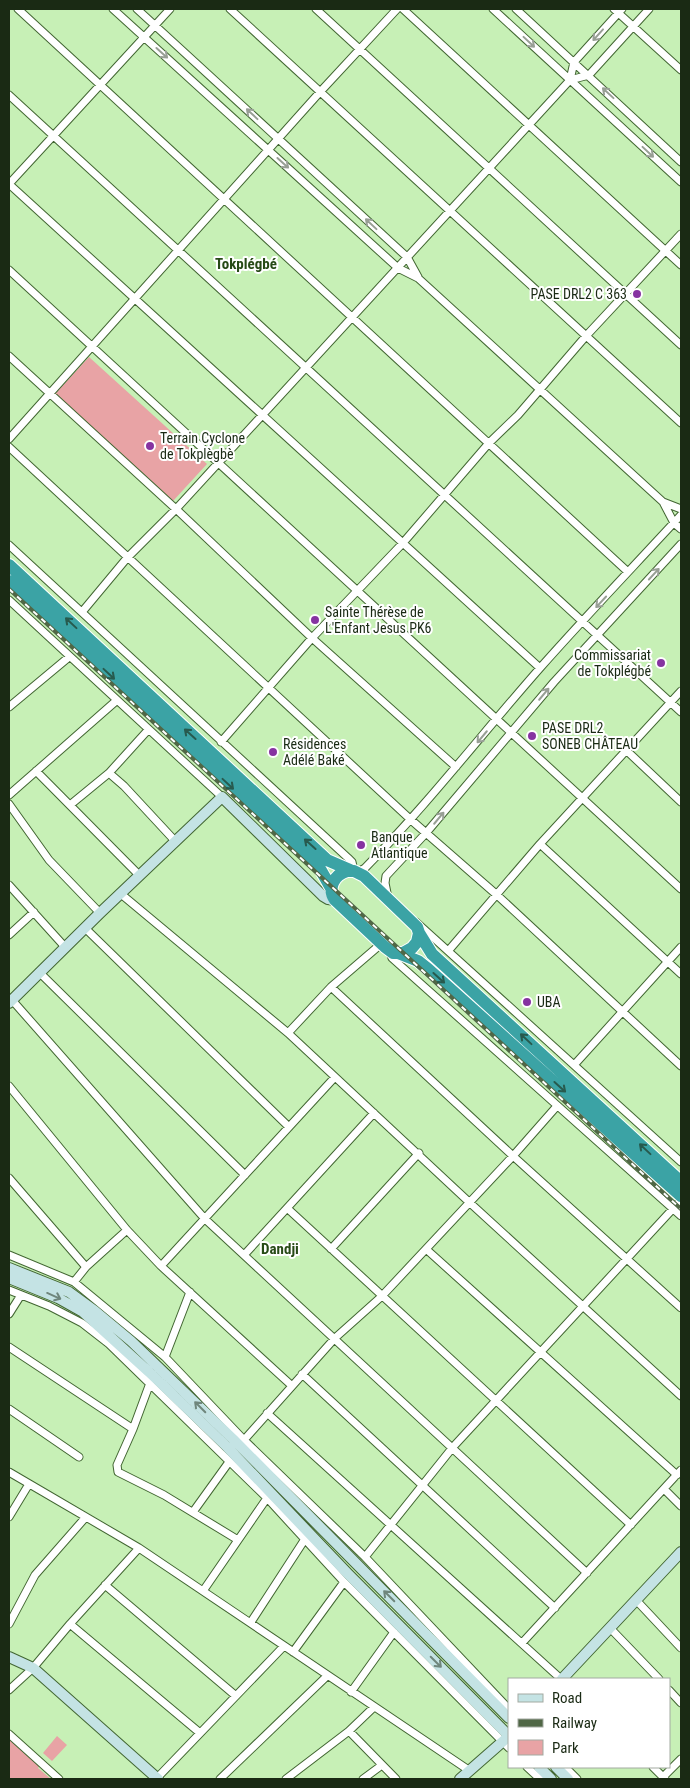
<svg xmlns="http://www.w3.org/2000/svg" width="690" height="1788" font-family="'Roboto Condensed',sans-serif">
	<rect width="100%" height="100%" fill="#c7f0b6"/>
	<!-- green -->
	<path fill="#e8a3a5" d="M89,357L207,464L173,501L55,394Z
		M57,1736L67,1745L52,1761L43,1753Z
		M9,1739L40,1765L38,1768L51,1779H9Z"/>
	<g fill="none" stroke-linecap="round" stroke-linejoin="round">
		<!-- street casing -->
		<g stroke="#426632" stroke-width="9">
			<path id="street" d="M18,9L628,572
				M113,9L398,268L418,278L663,502L674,523L681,529
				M137,9L407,257L418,277
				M170,9L9,184L540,668
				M230,9L681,423
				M316,9L681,345
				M403,9L681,265
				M493,9L681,182
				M516,9L681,162
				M614,9L681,70
				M570,80L589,75L649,9
				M9,95L681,712
				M9,270L681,889
				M9,356L176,509L312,638L456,767
				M9,439L320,92L397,9
				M9,447L410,819L497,895L681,1066
				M663,502L681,509
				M9,545L348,858L352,862L354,871
				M9,600L222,797
				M82,612L127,558L176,509L570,80L574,62L622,9
				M9,707L69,657
				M221,742L312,638L402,544L489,443L518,415L586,336L681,234
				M626,750L681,802
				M36,771L140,876
				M109,773L148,730
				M9,795L116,701
				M9,804L49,860L100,913
				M70,805L109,773L124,786L176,842
				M540,844L681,974
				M358,872L365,868C427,805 481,735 540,668C586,616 634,566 681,515
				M9,885L65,947
				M121,894L288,1033L469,1202L681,1396
				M388,898L385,883L386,876L426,833L554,682L681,544
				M416,922L681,1162
				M85,928L289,1127
				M9,935L34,912
				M449,950L540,844L681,691
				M390,952L392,958L681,1216
				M39,972L245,1175
				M331,987L513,1156L681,1308
				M12,1000L205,1219L587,1573
				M288,1033L331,987L381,944
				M575,1064L681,947
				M9,1086L127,1230L161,1266L291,1385
				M9,1178L86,1267
				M287,1208L631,1525
				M331,1249L419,1153
				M426,1249L677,1475
				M245,1254L374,1113
				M9,1255L74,1282L165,1357L244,1440L365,1557L509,1709
				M161,1266L335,1077
				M74,1282L86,1267L127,1230
				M9,1290L49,1306L82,1323L109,1344L267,1498L344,1582L509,1748
				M9,1314L21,1295
				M9,1347L133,1429
				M165,1357L190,1292
				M302,1374L555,1608
				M150,1383L133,1429L117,1465L118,1472L164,1495L238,1540
				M9,1409L79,1457
				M267,1413L561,1679
				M244,1440L335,1338L382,1296L513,1156L557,1106
				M9,1472L139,1548L470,1771
				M664,1489L681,1506
				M193,1512L229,1462
				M9,1517L29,1484
				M365,1557L453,1447L681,1200
				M105,1585L236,1696
				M203,1591L267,1498
				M636,1600L681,1648
				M251,1622L305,1539
				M9,1624L35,1575L85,1518
				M70,1624L200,1733
				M610,1628L659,1679
				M522,1643L681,1470
				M293,1652L344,1582
				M9,1690L33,1668L70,1624L139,1548
				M669,1690L681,1703
				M351,1692L394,1632
				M349,1731L396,1779
				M9,1734L59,1779
				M527,1767L540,1779
				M565,1767L577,1779
				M653,1767L665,1779
				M663,1777L681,1759
				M157,1778L284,1646
				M220,1779L327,1676
				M286,1779L349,1731L374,1707
				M363,1779L382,1765"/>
		</g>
		<!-- secondary casing -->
		<g stroke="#426632" stroke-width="12">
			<path id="secondary" d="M9,1003L100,913L222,797L323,896L328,899L335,900
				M9,1268L69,1292L95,1311L131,1341L233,1439L509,1718
				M9,1278L58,1298L83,1312L149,1372L227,1447L348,1574L509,1736
				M9,1657L33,1668L158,1779
				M562,1679L681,1552
				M539,1767L551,1779
				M556,1767L568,1779
				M460,1779L509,1736"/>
		</g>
		<!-- highway casing -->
		<g stroke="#fff" stroke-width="14">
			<path id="highway" d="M9,565L327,860L350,870
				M9,581L319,867L331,888
				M347,871H354L364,876L417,927L419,933L417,942L412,948L403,953H393L385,947L335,900C327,888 334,875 347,871Z
				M419,933L432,954L681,1182
				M398,953L418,961L428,969L681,1196"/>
		</g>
		<!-- street -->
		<use href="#street" stroke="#fff" stroke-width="7"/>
		<!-- secondary -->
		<use href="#secondary" stroke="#c4e3e4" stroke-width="10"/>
		<!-- highway -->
		<use href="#highway" stroke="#3ba3a5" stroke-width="12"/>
		<!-- rail casing -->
		<g stroke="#506746" stroke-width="4">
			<path id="rail" d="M9,589L681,1209"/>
		</g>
		<!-- rail -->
		<use href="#rail" stroke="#fff" stroke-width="2" stroke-dasharray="5.5" stroke-linecap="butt"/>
	</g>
	<!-- one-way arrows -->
	<defs><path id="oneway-shaft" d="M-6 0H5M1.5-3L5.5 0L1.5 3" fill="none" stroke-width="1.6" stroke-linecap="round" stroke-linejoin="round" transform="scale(1.25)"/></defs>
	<g stroke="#989f95">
		<use href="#oneway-shaft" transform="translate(598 35) rotate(132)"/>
		<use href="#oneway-shaft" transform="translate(529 42) rotate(43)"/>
		<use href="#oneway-shaft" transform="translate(162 53) rotate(42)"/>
		<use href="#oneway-shaft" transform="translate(608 93) rotate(-137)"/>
		<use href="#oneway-shaft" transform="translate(252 114) rotate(-137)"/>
		<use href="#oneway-shaft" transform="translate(648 152) rotate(43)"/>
		<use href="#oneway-shaft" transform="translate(283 163) rotate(42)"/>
		<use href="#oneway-shaft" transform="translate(371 224) rotate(-137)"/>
		<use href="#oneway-shaft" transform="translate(654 574) rotate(-47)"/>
		<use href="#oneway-shaft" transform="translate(601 602) rotate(133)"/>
		<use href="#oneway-shaft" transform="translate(544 694) rotate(-50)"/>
		<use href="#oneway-shaft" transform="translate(482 737) rotate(130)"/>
		<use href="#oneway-shaft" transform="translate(439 818) rotate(-50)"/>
	</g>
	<g stroke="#275a4e">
		<use href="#oneway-shaft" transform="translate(71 623) rotate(-137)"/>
		<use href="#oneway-shaft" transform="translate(109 674) rotate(43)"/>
		<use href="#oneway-shaft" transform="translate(190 734) rotate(-138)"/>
		<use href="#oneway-shaft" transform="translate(228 784) rotate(43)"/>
		<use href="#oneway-shaft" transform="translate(310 844) rotate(-138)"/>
		<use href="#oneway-shaft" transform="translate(439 978) rotate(42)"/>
		<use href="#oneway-shaft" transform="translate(526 1039) rotate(-137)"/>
		<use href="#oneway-shaft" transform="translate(560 1087) rotate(42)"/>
		<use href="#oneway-shaft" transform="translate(645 1149) rotate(-137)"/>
	</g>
	<g stroke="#6f867c">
		<use href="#oneway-shaft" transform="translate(54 1296) rotate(24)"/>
		<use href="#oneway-shaft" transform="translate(200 1407) rotate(-135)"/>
		<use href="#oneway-shaft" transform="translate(389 1596) rotate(-135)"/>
		<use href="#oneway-shaft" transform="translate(436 1662) rotate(45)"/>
	</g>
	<!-- markers -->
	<g fill="#8633a1" stroke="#fff" stroke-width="2">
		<circle cx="637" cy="294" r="5"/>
		<circle cx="150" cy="446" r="5"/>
		<circle cx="315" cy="620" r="5"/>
		<circle cx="661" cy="663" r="5"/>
		<circle cx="532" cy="736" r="5"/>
		<circle cx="273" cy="752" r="5"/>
		<circle cx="361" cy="845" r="5"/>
		<circle cx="527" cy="1002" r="5"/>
	</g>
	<g text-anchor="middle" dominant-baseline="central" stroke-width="4" stroke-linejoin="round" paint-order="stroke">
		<!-- poi labels -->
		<g font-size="14" fill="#1a2a14" stroke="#fff" text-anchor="start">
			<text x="627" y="294" text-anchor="end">PASE DRL2 C 363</text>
			<text x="160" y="438">Terrain Cyclone<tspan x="160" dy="16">de Tokplègbè</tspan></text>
			<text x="325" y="612">Sainte Thérèse de<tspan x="325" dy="16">L'Enfant Jesus PK6</tspan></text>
			<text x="651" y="655" text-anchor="end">Commissariat<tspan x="651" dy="16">de Tokplégbé</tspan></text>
			<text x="542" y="728">PASE DRL2<tspan x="542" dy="16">SONEB CHÂTEAU</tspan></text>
			<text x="283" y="744">Résidences<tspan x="283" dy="16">Adélé Baké</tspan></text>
			<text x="371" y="837">Banque<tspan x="371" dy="16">Atlantique</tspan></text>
			<text x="537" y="1002">UBA</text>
		</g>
		<!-- neighbourhood labels -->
		<g font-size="15" font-weight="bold" fill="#274a16" stroke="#fff">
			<text x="246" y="264">Tokplégbé</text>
			<text x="280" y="1249">Dandji</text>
		</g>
	</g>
	<!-- border -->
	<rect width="690" height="1788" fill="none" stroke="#1a2a14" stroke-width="20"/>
	<!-- legend -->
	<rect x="508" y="1678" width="162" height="90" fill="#ffffff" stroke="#a3aaa1"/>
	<rect x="518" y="1694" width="25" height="8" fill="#c4e3e4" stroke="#a3aaa1"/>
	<text x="552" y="1703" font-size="15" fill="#1a2a14">Road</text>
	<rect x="518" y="1719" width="25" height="8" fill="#506746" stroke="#a3aaa1"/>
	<text x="552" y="1728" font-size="15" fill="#1a2a14">Railway</text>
	<rect x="518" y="1740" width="25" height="15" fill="#e8a3a5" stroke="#a3aaa1"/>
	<text x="552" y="1753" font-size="15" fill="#1a2a14">Park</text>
</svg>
